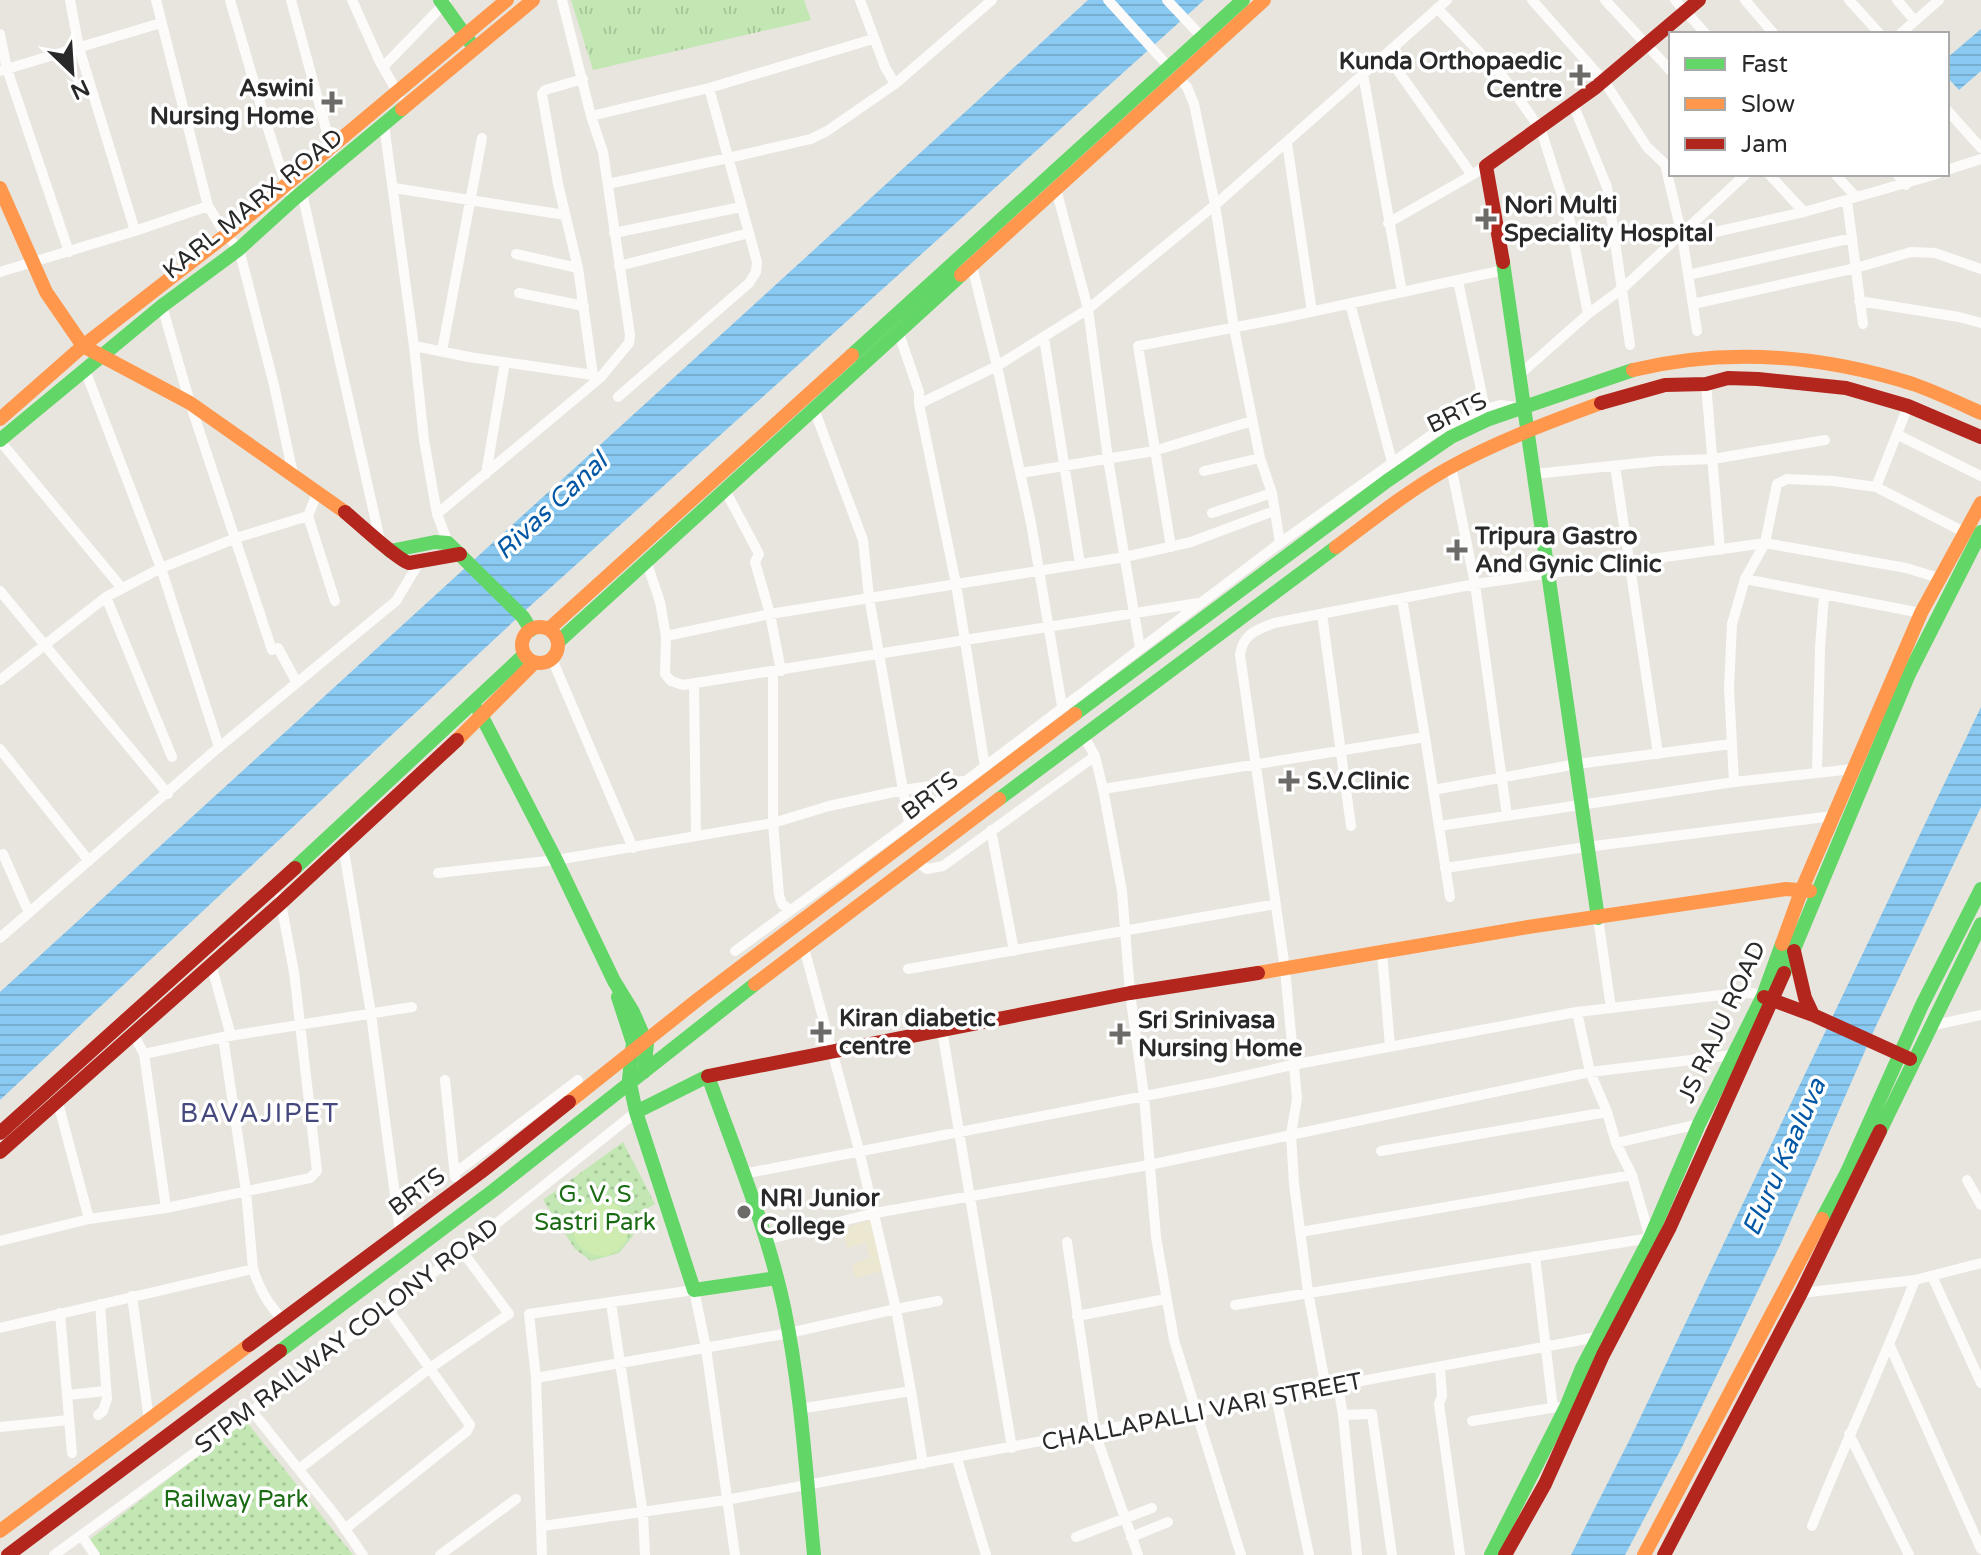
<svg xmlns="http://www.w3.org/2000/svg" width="1981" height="1555" font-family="'Varela Round',sans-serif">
	<defs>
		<pattern id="grass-tufts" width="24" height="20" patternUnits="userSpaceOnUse" patternTransform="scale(2)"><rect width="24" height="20" fill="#c2e7b3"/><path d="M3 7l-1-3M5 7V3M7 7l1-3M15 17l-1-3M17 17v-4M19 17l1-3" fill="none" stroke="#a7c69a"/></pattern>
		<pattern id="park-dots" width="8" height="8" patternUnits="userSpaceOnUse" patternTransform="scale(2)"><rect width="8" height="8" fill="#c2e7b3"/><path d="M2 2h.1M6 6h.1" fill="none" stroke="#a7c69a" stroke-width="1.8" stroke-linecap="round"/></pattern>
		<pattern id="water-rules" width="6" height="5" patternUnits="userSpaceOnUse" patternTransform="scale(2)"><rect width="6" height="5" fill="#8ac9f1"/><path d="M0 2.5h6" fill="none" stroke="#77adcf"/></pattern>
	</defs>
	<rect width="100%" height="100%" fill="#e8e5de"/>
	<!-- education -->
	<path fill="#ece7d1" d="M876,1219L889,1269L855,1278L852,1264L870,1258L866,1243L847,1248L842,1228Z"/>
	<!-- grass -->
	<path fill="url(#grass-tufts)" d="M571,0H804L811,20L593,70Z"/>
	<!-- park -->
	<path fill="url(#park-dots)" d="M623,1142L655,1204L630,1219L633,1236L619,1253L591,1261L575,1249L543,1200Z
		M245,1420L353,1555H92L84,1544Z"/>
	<!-- pitch -->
	<path fill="#ceecb0" d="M573 1228a28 28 0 1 1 56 0a28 28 0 1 1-56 0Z"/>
	<!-- water -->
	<path fill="url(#water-rules)" d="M1088,0H1204L529,607L0,1100V992Z
		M1981,29V71L1959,90L1947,77V58Z
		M1981,707V807L1875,1028L1781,1243L1680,1451L1625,1555H1571L1629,1441Z"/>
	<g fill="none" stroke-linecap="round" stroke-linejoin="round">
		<!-- street -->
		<path stroke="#fcfbfa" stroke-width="10" d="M70,0L79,48L135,231L208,206
			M156,0L208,206L226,235L239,249L274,385L293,474
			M230,0L263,113L286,185L294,199
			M291,0L332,151
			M352,0L380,62L399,95
			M562,0L591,116L603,152L630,335L629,343L600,378
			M860,0L885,67L895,84
			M1108,0L1187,87L1194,104L1215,205L1234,328L1260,458L1272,493L1212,513
			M1167,0L1202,37
			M1532,0L1604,81L1647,147L1665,164L1682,236L1697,331
			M1605,0L1671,71
			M1675,0L1706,34
			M1745,0L1774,34
			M1849,0L1880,34
			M1897,0L1915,21
			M1437,8L1504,78L1541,130L1570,221L1588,314
			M0,34L7,69L69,252
			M1900,34L1939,0
			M1386,54L1472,175L1486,166
			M383,67L446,2
			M0,71L161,23
			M1363,74L1402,292
			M583,79L545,90L542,94L558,184L578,268L593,375
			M1573,104L1607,187L1630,345
			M1947,110L1981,148
			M591,116L709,88L873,39
			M384,125L414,346L469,357L593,375L600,378L437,514L448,543
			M1287,143L1312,312
			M1947,170L1981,159
			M1769,174L1804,212
			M1835,174L1856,197
			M1897,174L1906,185
			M608,184L728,158L811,139L827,131L895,84L992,0
			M394,188L565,215
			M1056,189L1088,309L1108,459L1140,648
			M302,193L380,540
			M1847,200L1863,324
			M1388,223L1472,175
			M614,233L741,207
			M1682,236L1711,233L1804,212L1937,174
			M516,254L578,268
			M971,262L997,366L1031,523L1062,706
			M619,266L749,233
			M0,272L135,231
			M1688,275L1852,238
			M1458,281L1485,409
			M519,293L584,306
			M1859,301L1959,317L1981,323
			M1350,303L1392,462
			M1693,304L1856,268L1911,252L1935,253L1981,269
			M162,306L190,403L272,650
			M898,331L919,392V404L956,584L985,767
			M1044,338L1080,564
			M414,346L424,440L437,514
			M442,351L482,138
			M85,370L161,568L236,538L308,516L318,491
			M1519,375L1588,314L1623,288L1746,174
			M1706,384L1720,550
			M618,397L749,283L756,272L757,262L709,88
			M919,404L997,366L1088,309L1215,205L1447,0
			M814,409L863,540L869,597L903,790L963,781
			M1898,435L1981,476
			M0,441L121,587
			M1451,466L1475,584L1507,816
			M1615,466L1658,754
			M1204,471L1260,458
			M1021,473L1154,451L1252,421
			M486,474L505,362
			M1535,474L1658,461L1713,459L1825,440
			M1876,487L1908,406
			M725,490L759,554L755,562L770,614L781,671
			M1272,493L1280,543
			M308,516L335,601
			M1171,547L1138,346L1278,319L1504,270
			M647,563L660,602L666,636L665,674L671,681L683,685L1198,603
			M1745,579L1921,613
			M0,591L168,794
			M106,597L172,757
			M1402,598L1425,737
			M1322,614L1351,826
			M666,636L770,614L1125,557L1191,542L1274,511
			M278,648L297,683
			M552,659L633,848
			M773,673V823L779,895L782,904L790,910
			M0,680L106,597L161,568L219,747
			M694,685L696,836
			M1083,735L1095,756L1103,789L1122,891L1130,993L1144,1096L1156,1237L1174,1340L1241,1555
			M0,749L89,861
			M1817,771L1820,648L1824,595
			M1734,782L1729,688L1732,624L1745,579L1765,543L1777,484L1787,479L1833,481L1876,487L1966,533
			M1103,789L1425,737L1450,897
			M1433,790L1577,764L1731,744
			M1439,826L1734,782L1853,769
			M991,830L1014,951
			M343,845L371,1014L400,1233
			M3,854L29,913
			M916,861L927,869L943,866L1095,756
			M1445,868L1586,847L1833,816
			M438,873L556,860L773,823L829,806L903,790L909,824
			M1598,918L1611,1008
			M0,938L212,753L396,601L420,561
			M804,948L859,1150L896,1309L938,1301
			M735,951L909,824L1280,543L1434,433L1485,409L1500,405L1516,407
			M1382,953L1390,1046
			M211,964L231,1036
			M908,969L1276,904
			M1577,1012L1590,1072L1607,1112L1616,1143L1632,1175
			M1930,1026L1981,1015
			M942,1030L1012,1448
			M134,1035L144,1054L166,1208
			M223,1037L246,1191L253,1269
			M144,1054L223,1037L412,1007
			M445,1080L455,1177
			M57,1099L89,1219
			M1616,1143L1699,1124
			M1381,1151L1607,1112
			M455,1173L578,1080
			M743,1174L1217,1082L1292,1065L1577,1012L1730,994L1752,993L1763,996
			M1967,1180L1981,1205
			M765,1240L875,1213L1149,1165L1590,1072L1733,1055
			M0,1241L89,1219L166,1208L310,1178L317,1171L294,972L280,898
			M1067,1242L1095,1433L1138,1555
			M1535,1256L1553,1408
			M1932,1276L1981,1383
			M1801,1293L1915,1280L1981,1263
			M132,1296L149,1420
			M611,1303L643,1514L645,1555
			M1235,1305L1650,1238L1632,1175L1300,1232
			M60,1313L72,1453
			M1077,1316L1166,1299
			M0,1328L253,1269C260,1290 268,1304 283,1320
			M1890,1346L1981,1549
			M1440,1367L1442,1396L1439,1404L1460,1555
			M536,1378L789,1333L896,1309L911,1391L799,1409
			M1338,1386L1343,1415L1357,1555
			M1326,1388L1308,1292L1294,1184L1291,1134L1297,1099L1285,969L1240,655C1243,634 1256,630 1274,623L1475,584L1765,543L1906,568L1939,578
			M911,1391L923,1464
			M67,1395L106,1391
			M1276,1397L1309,1555
			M252,1411L336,1516L363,1555
			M98,1415L103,1411L107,1399L100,1304
			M1343,1415L1372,1414L1392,1555
			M1472,1421L1557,1407
			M0,1427L69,1420
			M1849,1434L1909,1555
			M957,1459L986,1555
			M299,1469L430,1368L509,1314L462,1251
			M543,1526L726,1500L1597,1337
			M1812,1526C1845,1443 1883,1363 1915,1280
			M345,1529L467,1431L470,1425L387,1308
			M81,1535L95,1555
			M1076,1537L1152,1508
			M1131,1537L1168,1522
			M54,1555L252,1411L462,1251L636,1112
			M440,1555L516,1499
			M542,1555L536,1378L529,1314L694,1290L706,1348L735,1555"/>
		<!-- fast -->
		<path stroke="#63d668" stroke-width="14" d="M440,0L470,42
			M1503,262L1598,918
			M852,355L1243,0
			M0,440L162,306L239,249L294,199L402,109
			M390,551L435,542L448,543L523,617L531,630
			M558,642L961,275
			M479,711L556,860L614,981L633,1012L647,1044L644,1072
			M1075,714L1387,481L1451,437L1489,419L1633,370
			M999,799L1336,547
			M295,868L524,655
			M1784,973L1909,674L1981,532
			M618,997L633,1043L629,1079L636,1112L694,1290L777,1278
			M636,1112L708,1076C735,1152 767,1228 784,1307C801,1389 806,1472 814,1555
			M1880,1131L1981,924
			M1822,1219L1847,1172L1922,1005L1981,889
			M280,1351L494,1190L755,984
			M1491,1555L1567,1405L1582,1368L1650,1238L1699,1124L1763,996L1782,944"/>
		<!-- slow -->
		<path stroke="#ff974d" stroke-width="14" d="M402,109L533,0
			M0,188L46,292L83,346L190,403L345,512
			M961,275L1264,0
			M1633,370C1727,347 1821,355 1913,384C1936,392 1959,403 1981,413
			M0,419L83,346L226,235L507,0
			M1336,547C1372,520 1408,491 1447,469C1496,442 1549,422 1601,403
			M522 645a18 18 0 1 1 36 0a18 18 0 1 1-36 0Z
			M549,629L852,355
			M457,740L534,663
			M1782,944L1802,889L1921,613L1981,503
			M1258,973L1528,927L1786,889L1810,891
			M755,984L999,799
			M569,1102L701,997L1075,714
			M0,1531L249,1345
			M1644,1555L1822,1219"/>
		<!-- jam -->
		<path stroke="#b3261e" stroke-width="14" d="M1503,262L1486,166L1596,87L1699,0
			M1601,403L1665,385L1706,384L1728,378L1758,379L1846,388L1908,406L1981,437
			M345,512C357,522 398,560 409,563L460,554
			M1794,951L1805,998L1813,1015
			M1764,997L1813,1015L1910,1059
			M708,1076L1130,993L1258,973
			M0,1133L295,868
			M0,1152L281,903L457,740
			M249,1345L481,1172L569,1102
			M8,1555L280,1351
			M1505,1555L1545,1484L1603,1355L1670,1227L1784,973
			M1664,1555L1801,1293L1880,1131"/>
	</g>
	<!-- markers -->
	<g fill="#6c6b68" stroke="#fff" stroke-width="3">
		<path d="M1576 63h8v8h8v8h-8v8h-8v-8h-8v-8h8z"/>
		<path d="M328 90h8v8h8v8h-8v8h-8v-8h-8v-8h8z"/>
		<path d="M1482 207h8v8h8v8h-8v8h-8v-8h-8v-8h8z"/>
		<path d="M1453 538h8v8h8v8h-8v8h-8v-8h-8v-8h8z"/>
		<path d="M1285 769h8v8h8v8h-8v8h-8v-8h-8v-8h8z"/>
		<path d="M817 1020h8v8h8v8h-8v8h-8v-8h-8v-8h8z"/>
		<path d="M1116 1022h8v8h8v8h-8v8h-8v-8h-8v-8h8z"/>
		<circle cx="744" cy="1212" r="8"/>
	</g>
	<g text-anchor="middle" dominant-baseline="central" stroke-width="7" stroke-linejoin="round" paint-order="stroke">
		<!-- poi labels -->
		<g font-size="24" font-weight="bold" fill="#292929" stroke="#fff" text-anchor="start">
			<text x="1562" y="61" text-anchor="end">Kunda Orthopaedic<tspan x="1562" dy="28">Centre</tspan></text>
			<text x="314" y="88" text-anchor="end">Aswini<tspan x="314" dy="28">Nursing Home</tspan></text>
			<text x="1504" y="205">Nori Multi<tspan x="1504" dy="28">Speciality Hospital</tspan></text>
			<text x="1475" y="536">Tripura Gastro<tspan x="1475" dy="28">And Gynic Clinic</tspan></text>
			<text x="1307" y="781">S.V.Clinic</text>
			<text x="839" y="1018">Kiran diabetic<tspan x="839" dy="28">centre</tspan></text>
			<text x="1138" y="1020">Sri Srinivasa<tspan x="1138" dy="28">Nursing Home</tspan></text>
			<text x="760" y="1198">NRI Junior<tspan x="760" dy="28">College</tspan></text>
		</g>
		<!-- street labels -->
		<g font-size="24" fill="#292929" stroke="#fff">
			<text transform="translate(253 204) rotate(-39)">KARL MARX ROAD</text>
			<text transform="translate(1457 413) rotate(-26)">BRTS</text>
			<text transform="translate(930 796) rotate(-37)">BRTS</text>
			<text transform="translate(1722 1022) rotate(-65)">JS RAJU ROAD</text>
			<text transform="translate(417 1192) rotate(-37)">BRTS</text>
			<text transform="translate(347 1336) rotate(-37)">STPM RAILWAY COLONY ROAD</text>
			<text transform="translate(1202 1412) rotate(-11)">CHALLAPALLI VARI STREET</text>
		</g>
		<!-- park labels -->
		<g font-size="24" fill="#1a6b13" stroke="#fff">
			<text x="595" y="1194">G. V. S<tspan x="595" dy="28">Sastri Park</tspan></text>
			<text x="236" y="1499">Railway Park</text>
		</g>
		<!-- water labels -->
		<g font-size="26" font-style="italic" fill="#0157a4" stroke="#fff">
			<text transform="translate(551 506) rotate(-43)">Rivas Canal</text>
			<text transform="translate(1784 1157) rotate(-66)">Eluru Kaaluva</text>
		</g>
		<!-- neighbourhood labels -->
		<g font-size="26" letter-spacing="2" fill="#45487d" stroke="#fff">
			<text x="260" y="1113">BAVAJIPET</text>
		</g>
	</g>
	<!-- legend -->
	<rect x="1669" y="32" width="280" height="144" fill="#ffffff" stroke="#a9a9a9" stroke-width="2"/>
	<rect x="1685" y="58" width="40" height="12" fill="#63d668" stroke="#a9a9a9" stroke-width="2"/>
	<text x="1741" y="72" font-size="24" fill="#292929">Fast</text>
	<rect x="1685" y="98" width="40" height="12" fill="#ff974d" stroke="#a9a9a9" stroke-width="2"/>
	<text x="1741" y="112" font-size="24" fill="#292929">Slow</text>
	<rect x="1685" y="138" width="40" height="12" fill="#b3261e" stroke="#a9a9a9" stroke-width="2"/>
	<text x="1741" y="152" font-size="24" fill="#292929">Jam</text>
	<!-- north arrow -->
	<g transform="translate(72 72) rotate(155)" stroke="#ffffff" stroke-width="6" paint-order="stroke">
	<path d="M0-6L14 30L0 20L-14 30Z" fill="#292929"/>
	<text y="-12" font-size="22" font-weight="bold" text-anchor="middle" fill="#292929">N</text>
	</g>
</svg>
